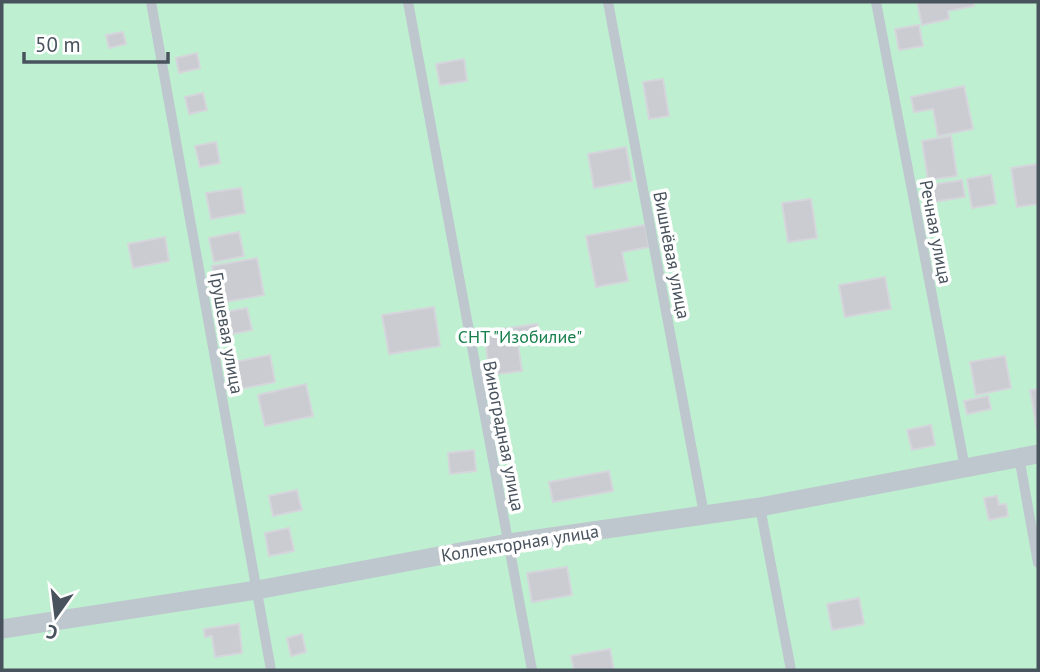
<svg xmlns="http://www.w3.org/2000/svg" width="1040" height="672" font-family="'PT Sans',sans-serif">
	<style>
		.garden { fill: #bfefd1 }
		.building { fill: #caccd2; stroke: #d4d6db; stroke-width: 2 }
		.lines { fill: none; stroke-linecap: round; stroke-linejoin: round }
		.lane { stroke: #bec7ce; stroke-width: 10 }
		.street { stroke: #bec7ce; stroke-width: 19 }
		.labels { text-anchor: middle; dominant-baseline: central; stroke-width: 7; stroke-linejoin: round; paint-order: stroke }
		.street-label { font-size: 18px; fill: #48535d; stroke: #fff }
		.park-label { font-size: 18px; fill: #177f4b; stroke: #fff }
	</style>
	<rect width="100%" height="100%" fill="#f2f0f0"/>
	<rect class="garden" x="2" y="2" width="1036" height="668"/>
	<g class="building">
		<path d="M917 2H973L974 6 948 11 949 19 922 25Z"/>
		<path d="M919 25 923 46 899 50 895 29Z"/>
		<path d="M123 32 126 44 109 48 106 35Z"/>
		<path d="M197 53 200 68 179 73 176 58Z"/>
		<path d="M464 59 467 81 440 85 436 64Z"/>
		<path d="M663 79 669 116 649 119 643 82Z"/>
		<path d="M964 86 973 129 938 136 933 109 914 112 911 97Z"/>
		<path d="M203 93 207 110 189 114 185 97Z"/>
		<path d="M951 136 957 176 928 180 922 141Z"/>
		<path d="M216 142 220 163 200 167 195 146Z"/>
		<path d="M626 147 632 181 594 188 588 154Z"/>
		<path d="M1038 164V204L1017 207 1011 168Z"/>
		<path d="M991 175 996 204 972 208 967 179Z"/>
		<path d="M962 180 965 197 933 202 930 185Z"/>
		<path d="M241 188 245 213 211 219 206 193Z"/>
		<path d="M811 199 817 238 788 242 782 203Z"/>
		<path d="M645 225 649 247 622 252 628 281 596 287 586 236Z"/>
		<path d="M239 232 244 256 214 262 209 238Z"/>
		<path d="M165 237 169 261 133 268 128 244Z"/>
		<path d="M257 258 264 295 219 303 212 266Z"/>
		<path d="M885 277 891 309 845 317 839 285Z"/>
		<path d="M434 307 440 346 389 354 382 315Z"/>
		<path d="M247 308 252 330 226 335 221 313Z"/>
		<path d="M537 324 540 342 518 345 522 371 490 375 484 332Z"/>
		<path d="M270 355 275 382 235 390 230 363Z"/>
		<path d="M1005 356 1011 388 976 395 970 362Z"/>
		<path d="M306 384 313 416 265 426 258 395Z"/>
		<path d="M1038 389V435L1030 390Z"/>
		<path d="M988 396 991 409 967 414 964 401Z"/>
		<path d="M931 425 935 445 912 450 907 430Z"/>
		<path d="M474 450 476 471 450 474 448 453Z"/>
		<path d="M609 471 613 491 553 502 549 482Z"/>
		<path d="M297 490 302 510 273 516 269 496Z"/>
		<path d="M997 496 999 505 1006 504 1008 516 989 520 984 498Z"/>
		<path d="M289 528 294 551 269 556 265 533Z"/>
		<path d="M567 567 572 595 532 602 527 573Z"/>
		<path d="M859 598 864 624 832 630 827 604Z"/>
		<path d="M239 624 242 653 215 657 212 636 205 637 204 629Z"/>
		<path d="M302 634 306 652 291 656 287 638Z"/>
		<path d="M610 649 614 670H574L571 656Z"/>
	</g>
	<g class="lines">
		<g class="lane">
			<path d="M151 2 271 670"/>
			<path d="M408 2 532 670"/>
			<path d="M608 2 704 514"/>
			<path d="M876 2 965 468"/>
			<path d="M1019 457 1038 563"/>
			<path d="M760 507 791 670"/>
		</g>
		<path class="street" d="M2 629 257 590 508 543 760 507 1038 454"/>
	</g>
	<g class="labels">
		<g class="street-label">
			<text transform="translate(936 232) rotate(79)">Речная улица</text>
			<text transform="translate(672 255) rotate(79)">Вишнёвая улица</text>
			<text transform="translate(227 333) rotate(80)">Грушевая улица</text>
			<text transform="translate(504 436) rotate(79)">Виноградная улица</text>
			<text transform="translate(520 543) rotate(-9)">Коллекторная улица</text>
		</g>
		<g class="park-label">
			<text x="520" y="336">СНТ "Изобилие"</text>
		</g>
	</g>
	<rect width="1040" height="672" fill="none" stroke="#48535d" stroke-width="7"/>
	<g transform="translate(56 616) rotate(194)" stroke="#ffffff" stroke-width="5" paint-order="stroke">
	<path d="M0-5L12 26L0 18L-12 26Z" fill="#48535d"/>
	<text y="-10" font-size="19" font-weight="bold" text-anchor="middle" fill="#48535d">С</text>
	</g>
	<path d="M24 52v10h144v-10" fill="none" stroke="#48535d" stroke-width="3.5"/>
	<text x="35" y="52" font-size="21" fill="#48535d" stroke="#ffffff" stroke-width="5" paint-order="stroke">50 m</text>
</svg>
